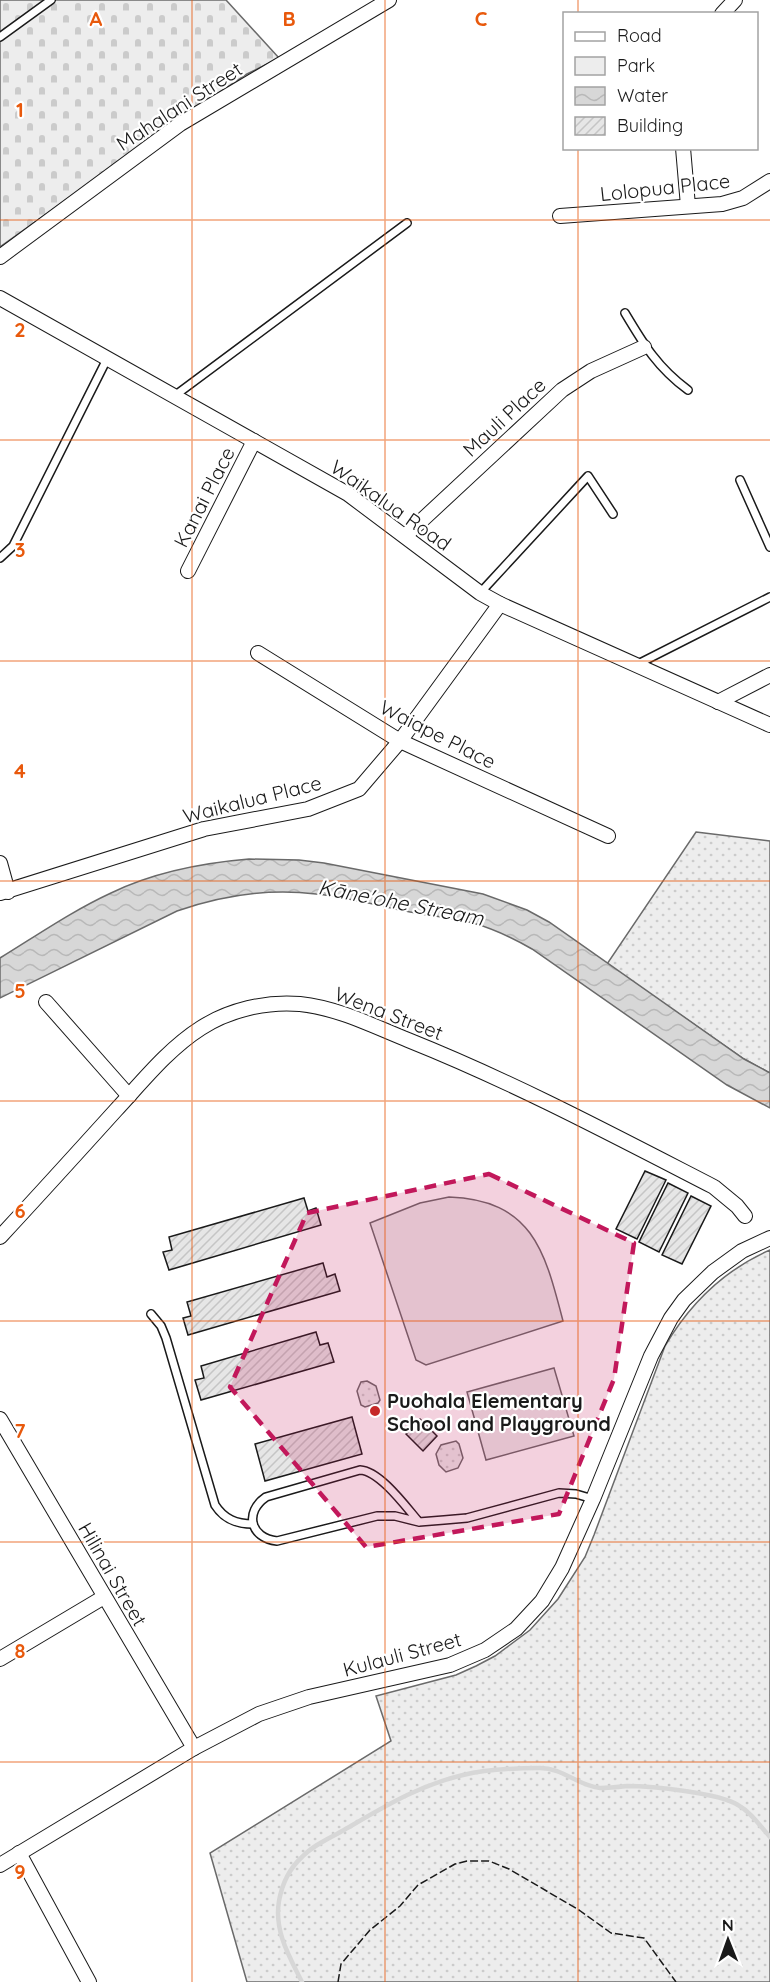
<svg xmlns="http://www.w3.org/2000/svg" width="770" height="1982" font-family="Quicksand,sans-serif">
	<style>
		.green { fill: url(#green-dots); stroke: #6a6a6a; stroke-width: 1.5 }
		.cemetery { fill: url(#cemetery-stones); stroke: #6a6a6a; stroke-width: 1.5 }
		.pitch { fill: #ededed; stroke: #6a6a6a; stroke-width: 1.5 }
		.water { fill: url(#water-waves); stroke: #6a6a6a; stroke-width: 1.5 }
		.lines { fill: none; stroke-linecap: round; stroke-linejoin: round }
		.stream { stroke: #d7d7d7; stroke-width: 4.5 }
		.building { fill: url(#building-hatch); stroke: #1a1a1a; stroke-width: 1.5 }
		.lane-casing { stroke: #1a1a1a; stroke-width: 10 }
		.street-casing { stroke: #1a1a1a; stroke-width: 16 }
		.lane { stroke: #fff; stroke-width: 7 }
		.street { stroke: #fff; stroke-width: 14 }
		.fence { stroke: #1a1a1a; stroke-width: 1.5; stroke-dasharray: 8 3; stroke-linecap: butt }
		.marked { fill: #c2185b; fill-opacity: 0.2; stroke: #c2185b; stroke-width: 4.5; stroke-dasharray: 12 8; stroke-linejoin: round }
		.grid { fill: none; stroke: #e8590c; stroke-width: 1.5; stroke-opacity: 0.55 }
		.poi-dot { fill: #c62828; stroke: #fff; stroke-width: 2 }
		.labels { text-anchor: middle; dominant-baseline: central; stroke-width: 4.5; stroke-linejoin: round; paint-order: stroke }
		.street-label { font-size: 20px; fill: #1a1a1a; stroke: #fff }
		.poi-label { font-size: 20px; font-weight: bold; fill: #1a1a1a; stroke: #fff; text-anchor: start }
		.water-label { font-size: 21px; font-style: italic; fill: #1a1a1a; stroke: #fff }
		.grid-label { font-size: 20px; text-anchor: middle; font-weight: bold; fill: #e8590c; stroke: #fff; stroke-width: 4.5; stroke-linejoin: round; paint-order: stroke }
	</style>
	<defs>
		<pattern id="green-dots" width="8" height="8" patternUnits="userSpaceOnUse" patternTransform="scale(1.5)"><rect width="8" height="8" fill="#ededed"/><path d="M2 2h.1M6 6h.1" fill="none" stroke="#cbcbcb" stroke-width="1.8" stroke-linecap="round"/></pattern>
		<pattern id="cemetery-stones" width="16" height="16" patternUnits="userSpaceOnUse" patternTransform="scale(1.5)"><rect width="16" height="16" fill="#ededed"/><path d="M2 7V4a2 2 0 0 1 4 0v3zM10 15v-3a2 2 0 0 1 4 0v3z" fill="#cbcbcb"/></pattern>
		<pattern id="water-waves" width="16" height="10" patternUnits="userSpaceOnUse" patternTransform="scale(1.5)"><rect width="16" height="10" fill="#d7d7d7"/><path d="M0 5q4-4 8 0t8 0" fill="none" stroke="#b8b8b8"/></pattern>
		<pattern id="building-hatch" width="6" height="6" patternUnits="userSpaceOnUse" patternTransform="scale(1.5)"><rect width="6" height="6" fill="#e6e6e6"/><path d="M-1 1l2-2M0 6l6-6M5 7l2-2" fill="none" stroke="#c5c5c5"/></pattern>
	</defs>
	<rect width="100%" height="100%" fill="#fff"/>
	<g class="green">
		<path d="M696 832 770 841V1073L744 1059 607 964Z"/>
		<path d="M770 1250V1982H247L210 1853 391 1741 376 1696 456 1675 476 1666 495 1656 530 1630 558 1599 585 1557 594 1535 665 1346C691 1302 724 1270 770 1250Z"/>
		<path d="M367 1381 376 1386 380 1400 378 1403 365 1407 361 1405 357 1391 361 1382Z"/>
		<path d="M456 1441 459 1444 463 1458 458 1468 446 1472 439 1465 436 1454 441 1445Z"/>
	</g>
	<path class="cemetery" d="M0 0H226L279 58 247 74 184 116 0 247Z"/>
	<g class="pitch">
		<path d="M449 1197C533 1200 545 1252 563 1321L426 1365 416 1360 370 1223 420 1203Z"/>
		<path d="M554 1368 574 1436 486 1460 467 1392Z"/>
	</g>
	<path class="water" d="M249 859 299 860 324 863 483 894 527 910 549 922 744 1059 770 1073V1108L727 1085 532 949C513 938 494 929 473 923 453 918 431 916 410 912 379 906 348 897 316 894 268 888 223 895 177 911L0 998V958C36 936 72 911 111 893 154 872 201 863 249 859Z"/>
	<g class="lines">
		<path class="stream" d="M302 1982C289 1956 274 1931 279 1901 282 1884 290 1868 302 1857 313 1845 330 1838 344 1830 384 1807 417 1786 463 1775 488 1769 515 1768 540 1768 563 1768 578 1786 600 1788 609 1788 618 1787 627 1786 652 1786 719 1793 738 1805 752 1813 760 1826 770 1837"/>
	</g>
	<g class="building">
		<path d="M645 1171 666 1180 637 1239 616 1229Z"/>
		<path d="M668 1183 688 1193 659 1252 639 1242Z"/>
		<path d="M691 1196 711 1206 682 1264 662 1255Z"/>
		<path d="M304 1198 308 1211 316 1208 321 1225 169 1270 163 1252 172 1250 169 1237Z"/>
		<path d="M323 1263 327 1277 335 1274 340 1291 188 1335 183 1318 191 1316 187 1302Z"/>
		<path d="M316 1332 320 1345 328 1343 334 1362 201 1400 195 1380 204 1378 201 1366Z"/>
		<path d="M352 1417 362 1454 265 1481 255 1444Z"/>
		<path d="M420 1419 437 1436 423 1451 406 1434Z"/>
	</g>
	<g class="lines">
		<g class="lane-casing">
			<g id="lane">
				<path d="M0 37 51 0"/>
				<path d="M625 313C644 345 658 368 688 390"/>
				<path d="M173 397 407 223"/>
				<path d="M740 480 770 547"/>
				<path d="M0 558 13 546 107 359"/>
				<path d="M480 593 588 476 613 514"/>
				<path d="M636 665 770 597"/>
				<path d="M151 1314 161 1326 166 1338 215 1505C224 1519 236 1524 253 1524"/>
				<path d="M419 1522C406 1507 380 1471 360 1470L266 1497C244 1512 250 1538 277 1541L377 1516H395L419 1522 444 1520 467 1518 559 1493 576 1494 593 1499"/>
			</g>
		</g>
		<g class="street-casing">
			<g id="street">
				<path d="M722 14 735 0"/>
				<path d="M683 148 688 206"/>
				<path d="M560 216 722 204 743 198 770 181"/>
				<path d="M0 257 180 124 389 0"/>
				<path d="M0 298 348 494 480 593 500 604 770 725"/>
				<path d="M405 536 562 390 591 371 644 347"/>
				<path d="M188 571 254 441"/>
				<path d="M258 653 400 741 608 836"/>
				<path d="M718 702 770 675"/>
				<path d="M0 863 8 892"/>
				<path d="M0 893 204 829 308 809 359 789 400 741 500 604"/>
				<path d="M46 1002 129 1096"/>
				<path d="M0 1237C39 1195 78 1152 116 1110 142 1082 168 1049 201 1028 229 1010 266 1001 300 1004 338 1008 373 1026 408 1040 513 1082 613 1135 714 1187L737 1206 745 1216"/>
				<path d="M0 1419 194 1748"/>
				<path d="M0 1659 104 1597"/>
				<path d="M19 1853 89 1982"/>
				<path d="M0 1865 194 1748 259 1714 309 1697 450 1665 485 1650 516 1629 542 1601 562 1568 593 1499 651 1356 671 1318 684 1300 713 1272 742 1251 770 1238"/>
			</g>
		</g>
		<use href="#lane" class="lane"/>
		<use href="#street" class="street"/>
		<path class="fence" d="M338 1982 341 1964 370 1930 400 1906 418 1885 455 1864 467 1861H489L509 1869 579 1910 611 1933 644 1938 676 1982"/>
	</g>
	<path class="marked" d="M489 1174 634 1243 614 1379 559 1514 366 1547 230 1387 307 1213Z"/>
	<path class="grid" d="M192 0V1982M385 0V1982M578 0V14M578 148V1982M0 220H770M0 440H770M0 661H770M0 881H770M0 1101H770M0 1321H770M0 1542H770M0 1762H770"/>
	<circle class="poi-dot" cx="375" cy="1411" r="6"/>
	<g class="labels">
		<g class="street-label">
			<text transform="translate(179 106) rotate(-33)">Mahalani Street</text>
			<text transform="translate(665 187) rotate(-6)">Lolopua Place</text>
			<text transform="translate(504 417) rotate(-43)">Mauli Place</text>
			<text transform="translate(204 497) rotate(-63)">Kanai Place</text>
			<text transform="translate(391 505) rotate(35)">Waikalua Road</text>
			<text transform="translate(438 734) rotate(27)">Waiape Place</text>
			<text transform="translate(252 799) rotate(-14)">Waikalua Place</text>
			<text transform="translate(389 1013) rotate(21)">Wena Street</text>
			<text transform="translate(113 1574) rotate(60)">Hilinai Street</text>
			<text transform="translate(402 1654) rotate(-15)">Kulauli Street</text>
		</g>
		<g class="poi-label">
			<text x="387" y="1400">Puohala Elementary<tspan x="387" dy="23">School and Playground</tspan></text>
		</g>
		<g class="water-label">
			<text transform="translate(401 902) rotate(11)">Kāne'ohe Stream</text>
		</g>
	</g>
	<g class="grid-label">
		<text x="96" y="26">A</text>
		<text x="289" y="26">B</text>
		<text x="481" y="26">C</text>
		<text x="20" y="117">1</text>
		<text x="20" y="337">2</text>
		<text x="20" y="557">3</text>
		<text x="20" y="778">4</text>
		<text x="20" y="998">5</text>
		<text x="20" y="1218">6</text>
		<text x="20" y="1438">7</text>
		<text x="20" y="1658">8</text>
		<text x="20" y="1879">9</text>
	</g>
	<rect x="563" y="12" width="195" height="138" fill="#ffffff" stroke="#a3a3a3" stroke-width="1.5"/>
	<rect x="575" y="32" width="30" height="9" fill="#ffffff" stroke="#a3a3a3" stroke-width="1.5"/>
	<text x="617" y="42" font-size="18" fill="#1a1a1a">Road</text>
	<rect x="575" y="57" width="30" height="18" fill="#ededed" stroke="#a3a3a3" stroke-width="1.5"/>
	<text x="617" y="72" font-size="18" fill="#1a1a1a">Park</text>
	<rect x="575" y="87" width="30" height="18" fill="url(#water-waves)" stroke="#a3a3a3" stroke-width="1.5"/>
	<text x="617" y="102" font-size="18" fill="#1a1a1a">Water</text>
	<rect x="575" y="117" width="30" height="18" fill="url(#building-hatch)" stroke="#a3a3a3" stroke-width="1.5"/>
	<text x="617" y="132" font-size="18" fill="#1a1a1a">Building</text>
	<g transform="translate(728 1940) rotate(359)" stroke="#ffffff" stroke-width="4.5" paint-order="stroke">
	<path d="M0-4.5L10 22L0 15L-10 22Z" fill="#1a1a1a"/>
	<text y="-9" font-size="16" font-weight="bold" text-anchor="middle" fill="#1a1a1a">N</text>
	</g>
</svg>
